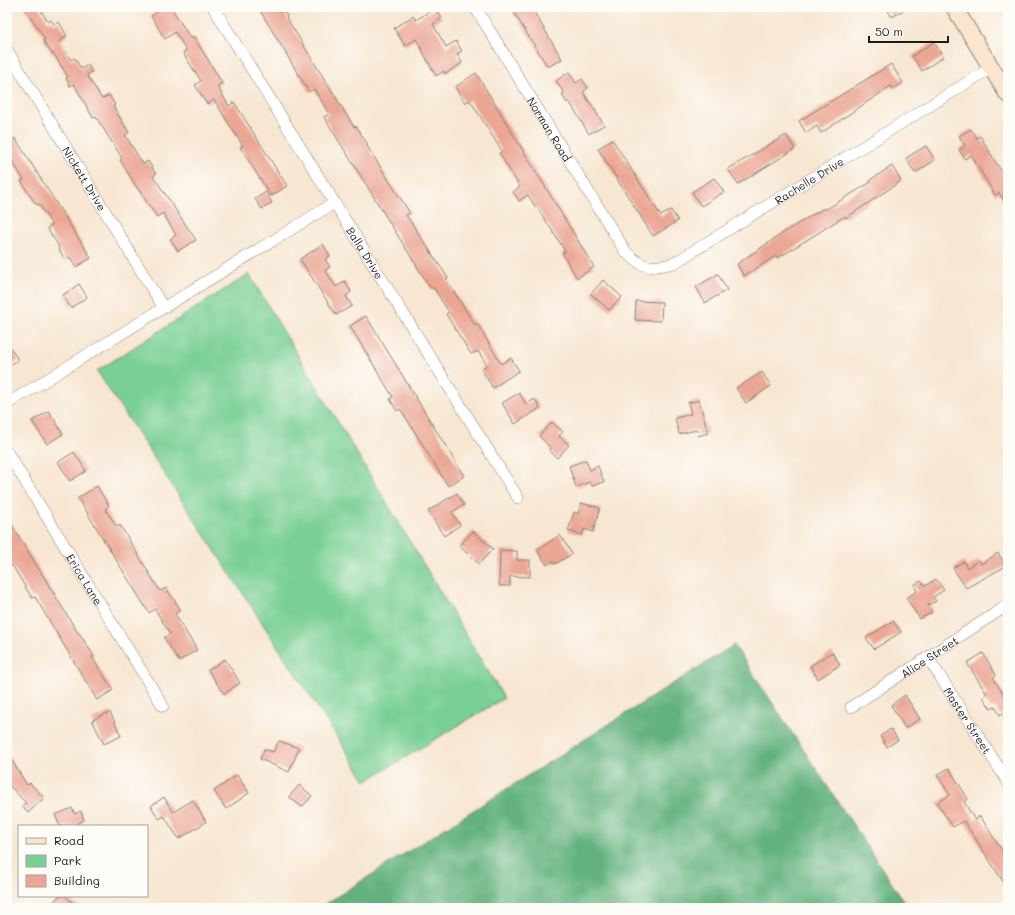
<svg xmlns="http://www.w3.org/2000/svg" width="1015" height="915" font-family="Mali,sans-serif">
	<style>
		.green { fill: #7ad094; stroke: #4b7658 }
		.forest { fill: #63b27e; stroke: #40674d }
		.building { fill: #eba694 }
		.lines { fill: none; stroke-linecap: round; stroke-linejoin: round }
		.minor-casing { stroke: #8a8176; stroke-width: 12 }
		.secondary-casing { stroke: #8a8176; stroke-width: 18 }
		.minor { stroke: #fff; stroke-width: 11 }
		.secondary { stroke: #fbe5cf; stroke-width: 16 }
		.labels { text-anchor: middle; dominant-baseline: central; stroke-width: 4; stroke-linejoin: round; paint-order: stroke }
		.street-label { font-size: 11px; fill: #1c1c1c; stroke: #fdfcf7 }
	</style>
	<rect width="100%" height="100%" fill="#fdfcf7"/>
	<filter id="ink" filterUnits="userSpaceOnUse"><feTurbulence type="fractalNoise" baseFrequency=".025" numOctaves="2"/><feDisplacementMap in="SourceGraphic" scale="8" xChannelSelector="R" yChannelSelector="G"/><feConvolveMatrix kernelMatrix="1 2 1 2 8 2 1 2 1" color-interpolation-filters="sRGB"/></filter>
	<filter id="wash" filterUnits="userSpaceOnUse"><feTurbulence type="fractalNoise" baseFrequency=".012" numOctaves="4" result="noise"/><feDisplacementMap in="SourceGraphic" scale="16" xChannelSelector="R" yChannelSelector="G"/><feGaussianBlur stdDeviation="0.9" result="paint"/><feColorMatrix in="noise" values="0 0 0 0 0 0 0 0 0 0 0 0 0 0 0 0 0 1.4 0 .05"/><feComposite in="paint" operator="in"/></filter>
	<g filter="url(#wash)">
		<rect width="100%" height="100%" fill="#f7e6d1"/>
		<path class="green" d="M249 274 504 698 366 781 97 371Z"/>
		<path class="forest" d="M734 645 908 908H319Z"/>
		<g id="blocks">
			<g class="building">
				<path d="M24 7H39L48 22 51 20 54 24 59 22 67 36 59 41 71 60 75 58 81 69 88 65 92 72 87 75 102 99 109 95 115 105 113 106 129 133 125 135 143 164 148 161 156 174 153 176 196 240 178 251 170 239 176 235 163 213 157 217 136 186 120 160 122 158 96 117 93 118 74 84 70 86 66 78 68 77 53 53 52 54 43 40 45 39Z"/>
				<path d="M155 7H171L191 39 194 37 222 83 217 86 229 106 234 102 287 186 271 196 240 147 243 146 214 100 207 104 195 85 201 81 183 53 186 50 175 32 165 39 151 16 157 12Z"/>
				<path d="M258 7H282L287 16 286 17 354 127 356 126 368 145 367 146 410 213 406 215 448 278 446 279 475 325 477 323 501 364 511 358 519 371 493 388 481 369 487 365 478 351 471 354 452 324 446 314 449 312 433 287 431 289 324 117 329 114 314 89 309 92Z"/>
				<path d="M523 7H531L562 59 548 67 514 13Z"/>
				<path d="M886 7H909L892 17Z"/>
				<path d="M435 8 442 18 433 24 446 47 456 41 462 51 457 54 462 63 445 74 444 71 436 76 416 39 405 46 394 28 413 16 416 20Z"/>
				<path d="M934 42 943 57 922 71 912 56Z"/>
				<path d="M891 64 903 83 893 89 891 86 821 133 817 126 806 133 799 121Z"/>
				<path d="M569 72 576 83 582 79 588 88 583 92 604 125 589 134 569 101 567 103 562 95 564 93 556 81Z"/>
				<path d="M476 73 594 267 577 278 562 253 565 251 537 207 536 208 528 195 519 201 513 192 520 187 499 153 502 151 473 105 469 100 465 103 455 87Z"/>
				<path d="M971 129 977 138 980 136 1008 182V207L999 193 995 195 971 155 965 159 959 150 965 146 959 136Z"/>
				<path d="M7 131 12 140 15 138 91 258 76 267 70 257 65 260 58 248 59 247 47 228 52 225 39 204 37 205 33 200 21 181 24 180 7 153Z"/>
				<path d="M786 135 795 149 738 184 728 169Z"/>
				<path d="M612 139 661 216 671 210 678 221 653 236 598 149Z"/>
				<path d="M926 146 935 160 915 173 906 158Z"/>
				<path d="M892 166 901 181 846 218 845 216 778 258 776 256 744 276 737 264 789 229 824 208 825 210 871 182 870 180Z"/>
				<path d="M714 178 724 192 701 206 692 192Z"/>
				<path d="M266 192 272 203 262 209 255 199Z"/>
				<path d="M323 244 330 256 325 259 330 267 325 270 336 287 345 281 351 292 346 296 352 306 336 315 300 259Z"/>
				<path d="M718 274 727 290 705 303 696 287Z"/>
				<path d="M603 280 622 297 609 310 591 294Z"/>
				<path d="M79 284 87 297 71 308 63 295Z"/>
				<path d="M636 301 662 302 661 321 635 320Z"/>
				<path d="M366 316 464 476 448 486 408 421 400 409 397 411 390 399 393 397 350 326Z"/>
				<path d="M7 342 18 360 7 367Z"/>
				<path d="M762 372 771 386 746 403 736 388Z"/>
				<path d="M519 393 526 404 535 399 540 408 515 424 502 403Z"/>
				<path d="M699 400 708 433 698 436 697 430 679 434 675 418 691 414 688 403Z"/>
				<path d="M49 411 63 434 47 444 32 421Z"/>
				<path d="M552 422 563 432 559 436 569 445 557 458 549 450 551 448 539 436Z"/>
				<path d="M74 452 86 471 70 481 58 462Z"/>
				<path d="M586 460 590 470 598 466 604 482 592 486 590 482 576 487 569 466Z"/>
				<path d="M97 486 109 506 105 509 117 527 120 525 160 591 166 588 181 610 175 614 197 650 179 661 164 638 170 634 155 609 149 613 78 498Z"/>
				<path d="M457 493 464 505 452 512 460 525 444 536 428 511Z"/>
				<path d="M581 503 600 508 593 532 584 529 582 535 568 531 574 512 578 514Z"/>
				<path d="M7 517 78 633H79L94 656 92 657 113 690 97 700 35 597 32 598 12 565 10 566 7 561Z"/>
				<path d="M473 531 493 549 479 564 459 546Z"/>
				<path d="M560 535 572 554 555 564 553 561 547 565 537 550Z"/>
				<path d="M500 550 517 551V560H530V577L510 576V586H499Z"/>
				<path d="M998 553 1006 566 966 588 953 568 964 561 967 568 979 560 981 564Z"/>
				<path d="M936 579 944 590 933 597 936 601 928 605 932 612 920 619 906 598 917 591 914 585 921 581 925 586Z"/>
				<path d="M893 621 901 632 874 649 866 638Z"/>
				<path d="M832 652 840 665 818 679 810 666Z"/>
				<path d="M983 653 996 675 993 677 1008 702V710L1000 715 995 707 991 709 983 697 987 694 967 663Z"/>
				<path d="M225 659 240 683 224 694 208 670Z"/>
				<path d="M905 695 920 719 905 728 891 705Z"/>
				<path d="M110 712 121 736 104 744 92 720Z"/>
				<path d="M891 729 898 740 887 747 880 736Z"/>
				<path d="M279 741 299 748 289 772 260 759 264 749 273 752Z"/>
				<path d="M7 753 27 785 30 783 44 798 28 813 22 806 26 803 7 783Z"/>
				<path d="M949 768 968 799 964 802 975 820 980 816 1008 860V889L964 821 953 827 937 803 950 795 937 775Z"/>
				<path d="M237 775 249 793 226 809 214 791Z"/>
				<path d="M299 785 312 796 302 807 289 797Z"/>
				<path d="M164 797 173 812 193 800 206 822 179 839 164 816 159 819 151 806Z"/>
				<path d="M72 808 75 814 81 811 84 820 78 823 80 826H60L55 815Z"/>
				<path d="M59 896H65L79 908H49Z"/>
			</g>
		</g>
	</g>
	<g filter="url(#ink)">
		<use href="#blocks" fill-opacity="0" stroke="#8a8176" stroke-width="1"/>
		<g class="lines">
			<g class="minor-casing">
				<g id="minor">
					<path id="s1" d="M213 7 518 498"/>
					<path id="s2" d="M475 7 625 251C643 269 650 269 674 263L991 68"/>
					<path id="s3" d="M7 50 163 307"/>
					<path d="M7 404 334 203"/>
					<path id="s4" d="M7 452 163 706"/>
					<path id="s5" d="M928 658 1008 782"/>
					<path id="s6" d="M851 707 1008 605"/>
				</g>
			</g>
			<g class="secondary-casing">
				<path id="secondary" d="M954 7 1008 95"/>
			</g>
			<use href="#minor" class="minor"/>
			<use href="#secondary" class="secondary"/>
		</g>
	</g>
	<g class="labels">
		<g class="street-label">
			<text stroke="none"><textPath href="#s2" startOffset="143">Norman Road</textPath></text>
			<text stroke="none"><textPath href="#s3" startOffset="150">Nickett Drive</textPath></text>
			<text stroke="none"><textPath href="#s2" startOffset="499">Rachelle Drive</textPath></text>
			<text stroke="none"><textPath href="#s1" startOffset="289">Balla Drive</textPath></text>
			<text stroke="none"><textPath href="#s4" startOffset="149">Erica Lane</textPath></text>
			<text stroke="none"><textPath href="#s6" startOffset="93">Alice Street</textPath></text>
			<text stroke="none"><textPath href="#s5" startOffset="74">Master Street</textPath></text>
		</g>
	</g>
	<rect width="1015" height="915" fill="none" stroke="#fdfcf7" stroke-width="24"/>
	<rect x="18" y="825" width="130" height="72" fill="#fdfcf7" stroke="#a3a29f"/>
	<rect x="26" y="838" width="20" height="6" fill="#fbe5cf" stroke="#a3a29f"/>
	<text x="54" y="845" font-size="12" fill="#1c1c1c">Road</text>
	<rect x="26" y="855" width="20" height="12" fill="#7ad094" stroke="#a3a29f"/>
	<text x="54" y="865" font-size="12" fill="#1c1c1c">Park</text>
	<rect x="26" y="875" width="20" height="12" fill="#eba694" stroke="#a3a29f"/>
	<text x="54" y="885" font-size="12" fill="#1c1c1c">Building</text>
	<path d="M869 36v6h79v-6" fill="none" stroke="#1c1c1c" stroke-width="2"/>
	<text x="875" y="36" font-size="12" fill="#1c1c1c" stroke="#fdfcf7" stroke-width="3" paint-order="stroke">50 m</text>
</svg>
